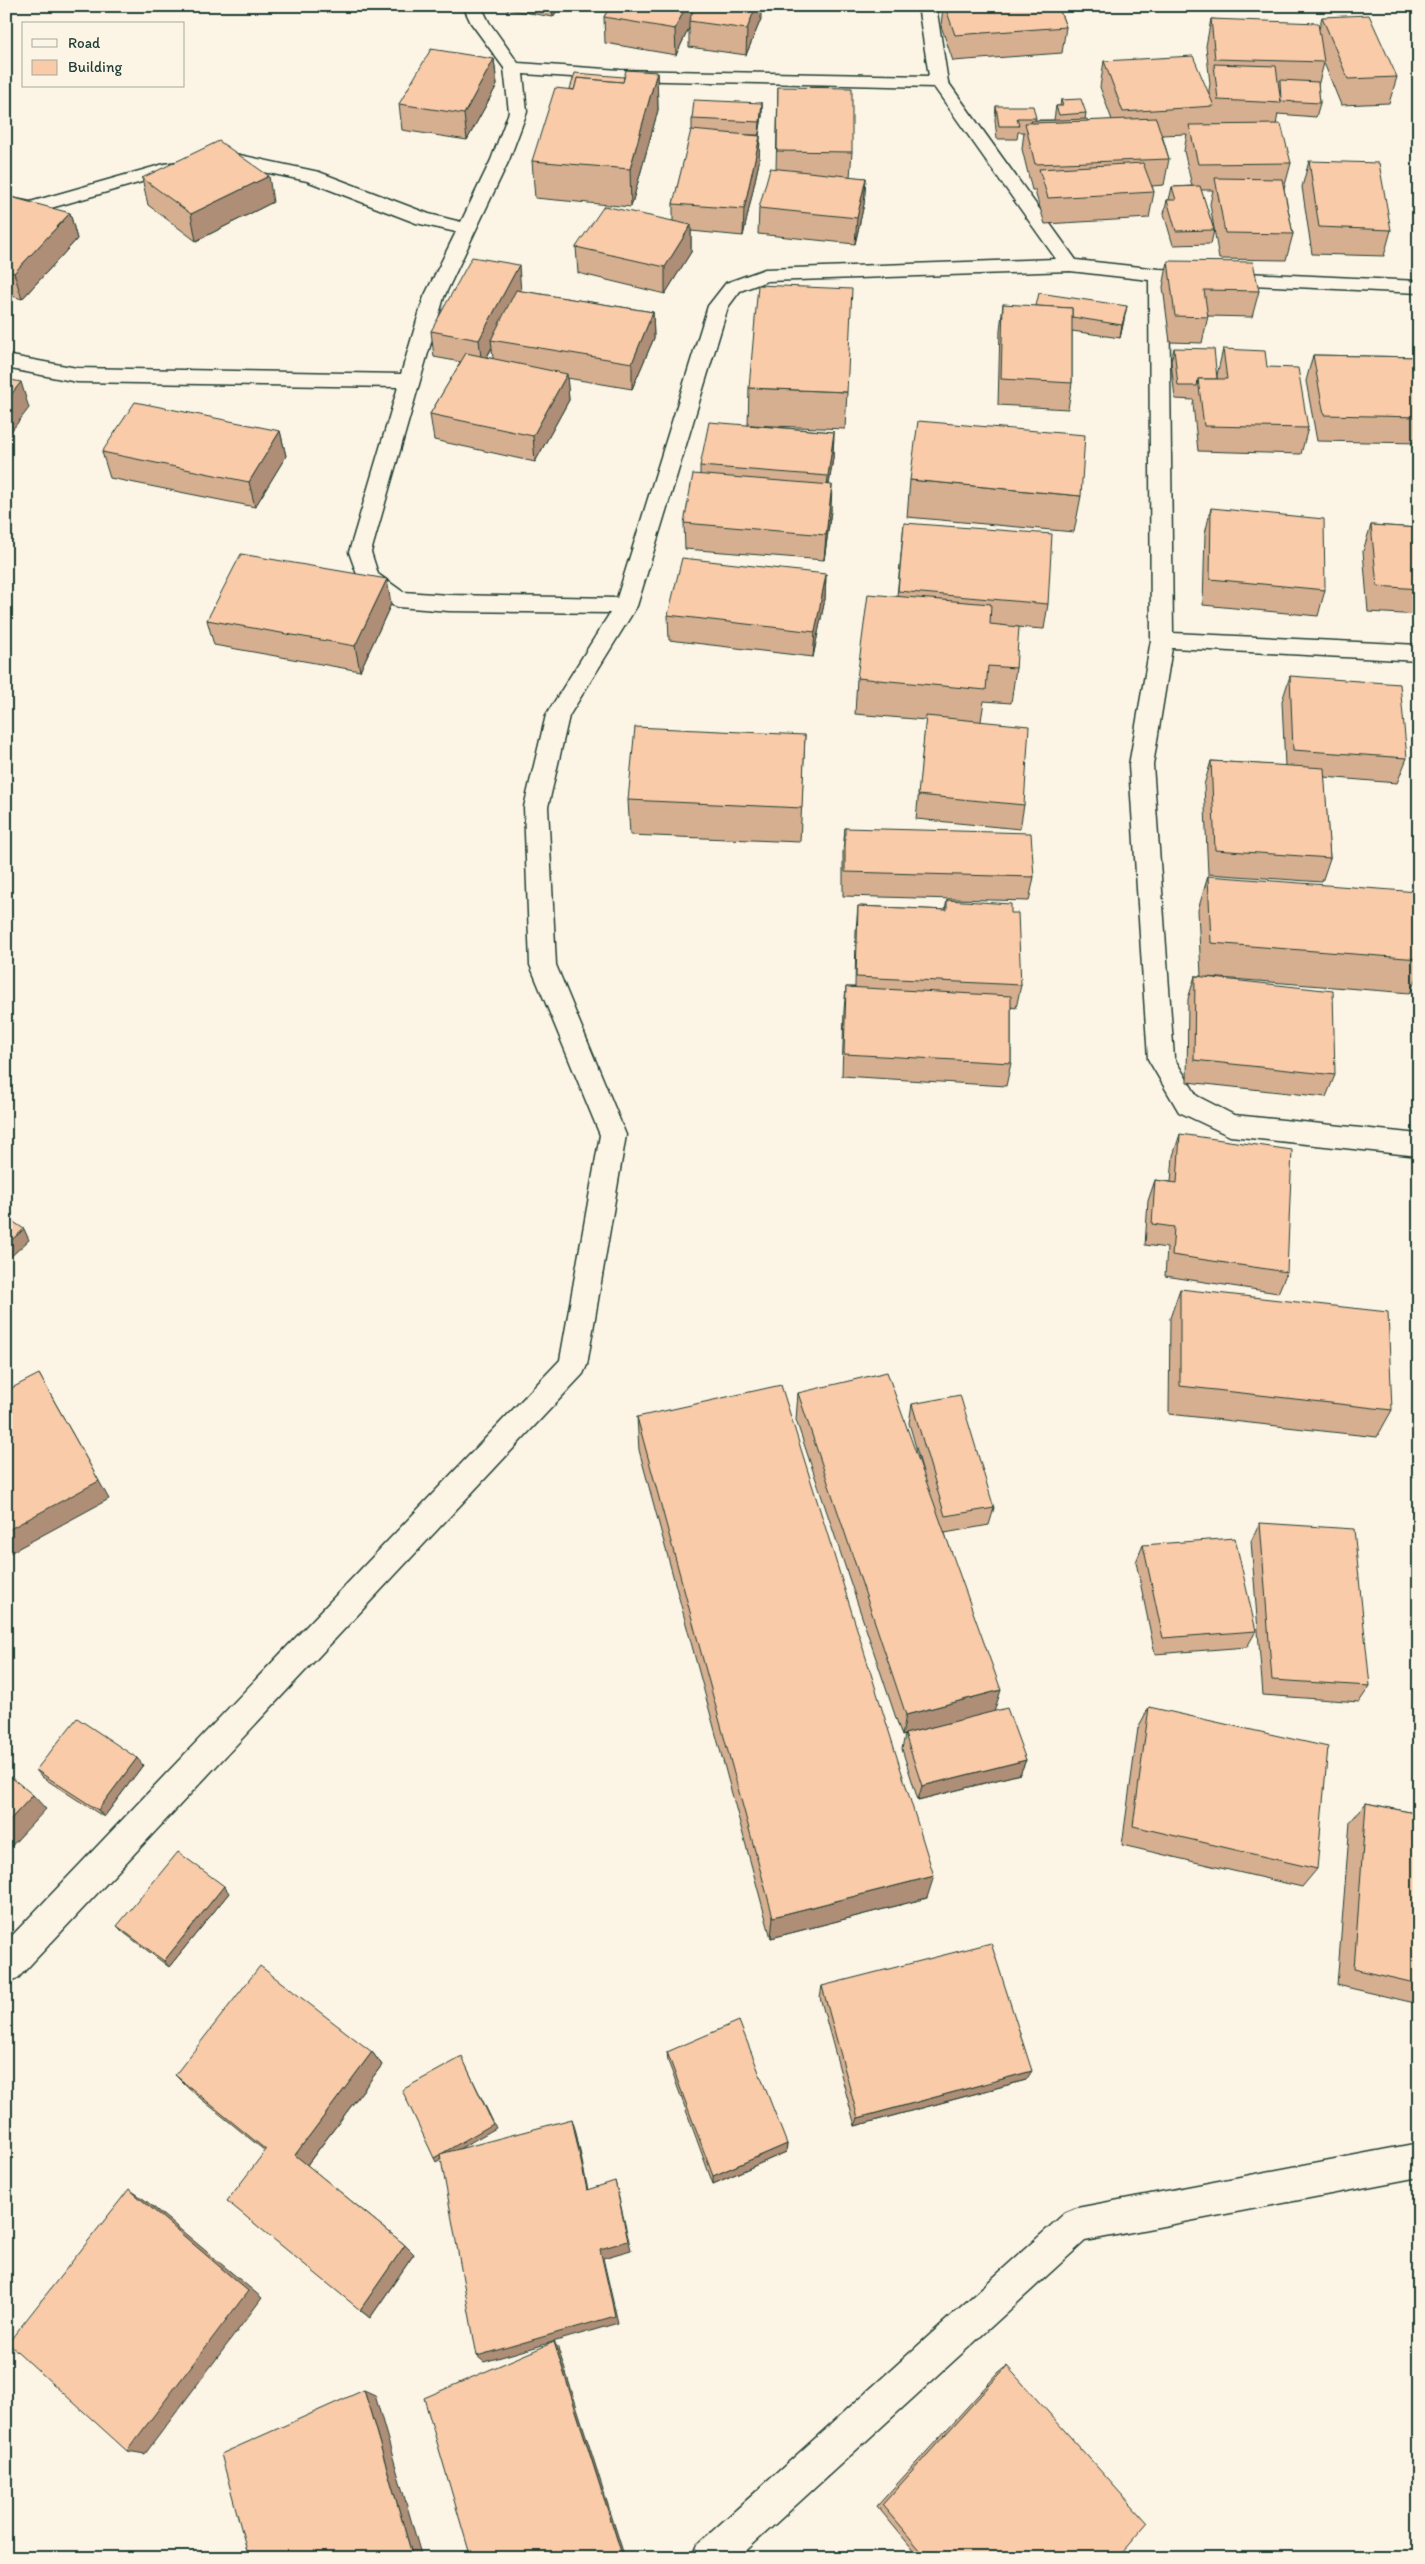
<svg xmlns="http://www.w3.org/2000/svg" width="1425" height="2564" font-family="Itim,sans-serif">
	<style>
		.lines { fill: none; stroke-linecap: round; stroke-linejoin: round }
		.street-casing { stroke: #1f3d34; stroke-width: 3 }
		.street { fill: #fcf5e5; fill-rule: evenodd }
		.wall { fill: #d6af90; stroke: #1f3d34; fill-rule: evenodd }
		.shaded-wall { fill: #ae8e76; stroke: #1f3d34 }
		.building { fill: #f9cba8; stroke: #1f3d34 }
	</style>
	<rect width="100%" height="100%" fill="#fcf5e5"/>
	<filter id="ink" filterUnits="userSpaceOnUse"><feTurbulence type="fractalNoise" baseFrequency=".02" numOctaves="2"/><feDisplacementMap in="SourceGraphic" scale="10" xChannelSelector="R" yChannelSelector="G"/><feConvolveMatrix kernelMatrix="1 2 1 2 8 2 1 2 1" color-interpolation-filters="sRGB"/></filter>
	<g filter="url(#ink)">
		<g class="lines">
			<g class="street-casing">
				<g id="street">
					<path d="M463 6H481L489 22 518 63 620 70 929 76 918 6H936L948 82 1076 260 1159 269 1419 281V293L1169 281 1173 633 1419 645V661L1172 648 1153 765 1174 1058 1197 1096 1234 1115 1419 1134V1156L1230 1136 1179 1112 1148 1059 1129 765 1151 640 1149 280 1070 271 767 281 740 291 728 307 637 606 569 716 548 807 556 965 626 1135 587 1365 583 1374 18 1978 6 1982V1942L560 1360 600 1135 530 965 524 807 546 715 610 613 449 611 398 607 390 604 360 583 349 552 398 387 77 382 6 368V355L77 368 401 374 424 297 456 232 416 223 307 181 235 166 166 175 30 214 6 209V197L30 202 164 164 235 154 319 172 429 214 461 222 491 160 509 112 504 68 471 23ZM523 74 620 80 934 87 1056 259 765 269 726 283 708 306 617 598 449 595 403 592 378 574 371 552 444 297 509 160 527 112Z"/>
					<path d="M1419 2143V2177L1085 2241 738 2558H691L697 2545 1065 2213 1077 2208Z"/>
				</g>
			</g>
			<use href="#street" class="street"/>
		</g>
		<g class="wall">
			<path d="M505 6H560L553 17 506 9Z"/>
			<path d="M610 6H694V8L761 19 746 55 689 47V28L676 55 605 43 604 17Z"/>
			<path d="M943 6H1058L1066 27 1062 53 953 61 941 26Z"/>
			<path d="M1322 17 1397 77 1389 103 1341 105 1324 63 1318 86 1320 103 1316 117 1278 114 1276 125 1291 163 1284 189 1293 234 1286 260 1219 259 1210 204 1213 190H1201L1214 230 1211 244 1173 245 1164 214 1167 200H1169L1172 187 1192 186 1184 151 1187 134 1162 135 1169 159 1164 185 1152 186 1154 192 1149 218 1045 224 1036 195V190H1032L1022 149 1024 132H1018L1017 139H997L995 120 996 106 1036 118 1035 120H1054L1056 106H1060L1061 100 1086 113 1085 119 1088 121 1112 120 1100 87 1104 61 1209 94V90L1210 84 1206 46 1211 19 1319 29Z"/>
			<path d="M494 59 497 85 467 140 402 130 399 104Z"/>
			<path d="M657 72 658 110 631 207 535 198 532 161 570 89 624 77Z"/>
			<path d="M778 87 852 152 850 177 866 178 864 204 855 244 758 234 759 208 776 169Z"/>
			<path d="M762 103V116L759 135H745L760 136 759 162 743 236 691 231V252L665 294 578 273 576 247 673 221V204L692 130V119Z"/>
			<path d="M1309 161 1391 230 1384 256 1312 254 1302 187Z"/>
			<path d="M142 178 273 202 196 241 148 205Z"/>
			<path d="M6 202 70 213 77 239 22 299 6 294Z"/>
			<path d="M1168 261 1259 291 1252 317 1208 316 1202 343 1170 342 1163 287Z"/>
			<path d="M521 291 653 312 654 338 632 389 567 378 569 400 535 462 434 440 430 414 461 362 434 357 431 331ZM492 348 493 359 487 357Z"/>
			<path d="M1003 304 1124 320 1120 338 1072 331V383L1068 409 998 405 1000 330Z"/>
			<path d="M1174 348 1217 379V375L1223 349 1267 367 1308 428 1301 454 1198 451 1193 404 1194 400 1175 399 1171 361Z"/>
			<path d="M1313 355 1419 357V443L1317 441 1306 381Z"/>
			<path d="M749 388 847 392 845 429 750 425 834 432 833 458 829 485 831 511 824 560 685 549 684 523 700 474V466L748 425Z"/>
			<path d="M280 431 286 456 255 507 110 478 102 452Z"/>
			<path d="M910 480 1081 496 1074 532 907 517Z"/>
			<path d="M1211 508 1325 590 1318 616 1203 605 1205 534Z"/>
			<path d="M904 523 1048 604 1044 629 1016 627V668L1011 703 984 701 981 721 1024 805 1020 829 916 819 926 720 855 714 857 678 897 596Z"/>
			<path d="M1371 525 1419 528V615L1368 612 1363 551Z"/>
			<path d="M826 574 825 599 813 657 669 640 668 615Z"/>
			<path d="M391 604 360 671 214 645 207 620Z"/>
			<path d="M1290 676 1407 758 1397 783 1324 777 1330 858 1322 882 1208 874 1204 785 1211 761 1285 766 1282 701Z"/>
			<path d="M805 735 800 842 630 835 628 800Z"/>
			<path d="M845 828 1034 877 1029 901 843 896V852Z"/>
			<path d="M1208 876 1419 959V973L1410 993 1207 977 1335 1075 1326 1097 1187 1082 1188 999 1195 976H1201L1198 910Z"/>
			<path d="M947 900 1011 913 1021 985 1016 1008 1011 1007V1063L1006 1086 842 1076 844 1010 846 987H855L856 930 858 906 945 910Z"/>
			<path d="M1180 1134 1287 1272 1278 1293 1165 1276 1167 1248 1145 1245 1148 1201 1155 1180 1171 1182 1173 1156Z"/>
			<path d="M1180 1289 1392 1410 1377 1437 1169 1414 1170 1318Z"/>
			<path d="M798 1393 923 1472 909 1423 912 1404 994 1508 989 1525 945 1533 994 1711 1026 1760 1020 1774 918 1800 902 1749 905 1735 902 1736 796 1420Z"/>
			<path d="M637 1417 927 1898 771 1938 639 1450Z"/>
			<path d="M1260 1523 1370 1686 1359 1702 1263 1695 1251 1541Z"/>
			<path d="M1143 1545 1256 1631 1247 1647 1155 1654 1136 1562Z"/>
			<path d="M1149 1707 1317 1869 1302 1887 1122 1845 1138 1728Z"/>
			<path d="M143 1765 104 1817 42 1777 36 1770Z"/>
			<path d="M1366 1803 1419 1814V2004L1337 1985 1350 1822Z"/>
			<path d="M229 1893 169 1967 123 1932 117 1926Z"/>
			<path d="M822 1986 1026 2080 855 2126 820 1997Z"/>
			<path d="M372 2052 382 2065 307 2165 405 2245 414 2254 370 2318 360 2310 265 2151 189 2089 175 2075Z"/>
			<path d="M667 2052 787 2144 786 2152 713 2184 668 2061Z"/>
			<path d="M1007 2366 1117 2558H920L877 2506 999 2372Z"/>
		</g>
		<g class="shaded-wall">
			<path d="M552 6H560L553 17Z"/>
			<path d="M686 6H694V17L689 21V28L676 55 675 29Z"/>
			<path d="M756 6H761V19L746 55 747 29Z"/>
			<path d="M494 59 497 85 467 140 464 114Z"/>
			<path d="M657 72 658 110 631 207 630 169Z"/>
			<path d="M762 103V116L759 135 760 122Z"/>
			<path d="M760 136 759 162 743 236 744 209Z"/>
			<path d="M269 176 273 202 196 241 191 214Z"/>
			<path d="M866 178 864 204 855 244 857 218Z"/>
			<path d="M70 213 77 239 22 299 14 273Z"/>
			<path d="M691 225V252L665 294V267Z"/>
			<path d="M519 265 521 292 491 340 492 347 482 366 479 340Z"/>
			<path d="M1127 306 1124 320 1120 338 1122 325Z"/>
			<path d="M653 312 654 338 632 389V363Z"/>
			<path d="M567 374 569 400 535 462 533 436Z"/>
			<path d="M21 382 29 408 6 438V401Z"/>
			<path d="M280 431 286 456 255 507 249 482Z"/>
			<path d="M834 432 833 458 826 502 828 476Z"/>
			<path d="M832 485 831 511 824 560 826 535Z"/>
			<path d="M826 574 825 599 813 657 815 632Z"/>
			<path d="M387 579 391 604 360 671 355 646Z"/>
			<path d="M24 1229 29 1240 6 1261V1245Z"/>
			<path d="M39 1374 109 1499 6 1555V1531Z"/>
			<path d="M1001 1690 994 1712 905 1734V1735L902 1736 906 1715Z"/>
			<path d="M137 1758 143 1765 104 1817 98 1810Z"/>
			<path d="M1026 1760 1020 1774 918 1800 922 1786Z"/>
			<path d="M33 1795 46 1809 6 1852V1824Z"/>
			<path d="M934 1876 927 1898 771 1938 773 1917Z"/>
			<path d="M224 1886 229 1893 169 1967 164 1961Z"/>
			<path d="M372 2052 382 2065 306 2166 295 2155Z"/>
			<path d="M464 2062 496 2128 436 2162 434 2158Z"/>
			<path d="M1032 2071 1026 2080 855 2126 858 2118Z"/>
			<path d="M572 2119 576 2132 590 2200 587 2190Z"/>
			<path d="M787 2144 786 2152 713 2184V2176Z"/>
			<path d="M615 2181 631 2250 603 2258 618 2323 484 2362 477 2356 600 2249Z"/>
			<path d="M129 2189 145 2200 262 2298 145 2454 127 2451Z"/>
			<path d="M405 2245 414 2254 370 2318 360 2310Z"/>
			<path d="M554 2342 558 2348 625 2558H623Z"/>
			<path d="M364 2390 375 2395 422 2558H413Z"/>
		</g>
		<g class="building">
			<path d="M610 6H686L675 29 604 17Z"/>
			<path d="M695 6H756L747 29 689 21Z"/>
			<path d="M945 6H1058L1066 27 955 35Z"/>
			<path d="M1369 15 1397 77 1348 79 1322 17Z"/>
			<path d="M1211 19 1318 23 1324 62 1215 59Z"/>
			<path d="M431 49 494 59 464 114 399 104Z"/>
			<path d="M1193 56 1214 106 1123 112 1104 61Z"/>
			<path d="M1214 64 1276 66 1281 103 1218 100Z"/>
			<path d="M626 70 657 72 630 169 532 161 555 88 574 90 577 78 623 82Z"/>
			<path d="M575 73 624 77 623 82 577 78 574 90 570 89Z"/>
			<path d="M1280 80 1318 82 1320 103 1281 101Z"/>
			<path d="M778 87 852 88V152L777 151Z"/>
			<path d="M1081 99 1086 113 1059 115 1056 106H1063L1061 100Z"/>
			<path d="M694 100 762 103 760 122 692 119Z"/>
			<path d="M996 106H1033L1036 118H1017L1019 126H999Z"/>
			<path d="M1156 118 1169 159 1035 164 1025 123Z"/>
			<path d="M1087 119 1088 121 1032 123 1031 121Z"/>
			<path d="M1281 124 1291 163 1198 164 1189 125Z"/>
			<path d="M691 130 760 136 744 209 673 204Z"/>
			<path d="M219 141 269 176 191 214 142 178Z"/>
			<path d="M1309 161 1379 163 1391 230 1319 227Z"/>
			<path d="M1143 163 1154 192 1048 198 1039 169Z"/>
			<path d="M770 168 866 178 857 218 759 208Z"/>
			<path d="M1215 178 1282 179 1293 234 1225 233Z"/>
			<path d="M1200 186 1214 230 1176 231 1167 200H1176L1172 187Z"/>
			<path d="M11 197 70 213 14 273 6 270V202Z"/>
			<path d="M604 206 691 225 665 267 576 247Z"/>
			<path d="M472 257 519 265 479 340 431 331Z"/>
			<path d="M1168 261 1253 262 1259 291 1204 290 1208 317 1175 316Z"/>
			<path d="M758 285 852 289 847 392 749 388Z"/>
			<path d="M516 290 653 312 632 363 491 340Z"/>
			<path d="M1039 293 1127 306 1122 325 1072 317V308L1036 306Z"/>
			<path d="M1003 304 1072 308V383L1001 379Z"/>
			<path d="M1174 348 1214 349 1217 379H1198L1197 386H1178Z"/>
			<path d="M1223 349 1265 351 1267 367 1298 368 1308 428 1204 426 1198 379H1227Z"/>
			<path d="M466 353 567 374 533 436 430 414Z"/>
			<path d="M1313 355 1419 357V417L1324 415Z"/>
			<path d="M6 379 21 382 6 401Z"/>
			<path d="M135 402 280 431 249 482 102 452Z"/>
			<path d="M918 421 1085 435 1081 496 910 480Z"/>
			<path d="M709 422 834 432 828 476 700 466Z"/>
			<path d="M693 474 832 485 826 535 684 523Z"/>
			<path d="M1211 508 1324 519 1325 590 1210 579Z"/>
			<path d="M904 523 1052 534 1048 604 898 591Z"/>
			<path d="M1371 525 1419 528V589L1377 586Z"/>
			<path d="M241 554 387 579 355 646 207 620Z"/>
			<path d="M682 558 826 574 815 632 668 615Z"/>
			<path d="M868 594 991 604 990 624 1019 627 1016 668 988 666 986 690 857 678Z"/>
			<path d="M1290 676 1400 684 1407 758 1293 750Z"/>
			<path d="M926 716 1029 726 1024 805 918 795Z"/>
			<path d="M635 727 805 735 802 808 628 800Z"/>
			<path d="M1211 761 1324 768 1330 858 1215 850Z"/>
			<path d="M845 828 1031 833 1034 877 845 872Z"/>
			<path d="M1208 876 1418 892 1419 903V959L1211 943Z"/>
			<path d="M947 900 1011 904V913H1018L1021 985 856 977 858 906 947 910Z"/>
			<path d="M1195 976 1333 991 1335 1075 1194 1060Z"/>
			<path d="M846 987 1011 996V1063L844 1054Z"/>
			<path d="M1180 1134 1292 1150 1287 1272 1172 1255 1174 1227 1152 1224 1155 1180 1177 1183Z"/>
			<path d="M6 1217 24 1229 6 1245Z"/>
			<path d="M1180 1289 1388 1312 1392 1410 1180 1386Z"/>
			<path d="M887 1372 1001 1690 906 1715 798 1393Z"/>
			<path d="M39 1374 99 1481 6 1531V1391Z"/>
			<path d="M781 1385 934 1876 773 1917 637 1417Z"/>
			<path d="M960 1395 994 1508 945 1516 912 1404Z"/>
			<path d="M1260 1523 1354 1529 1370 1686 1272 1680Z"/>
			<path d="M1235 1538 1256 1631 1163 1638 1143 1545Z"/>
			<path d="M1149 1707 1328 1747 1317 1869 1133 1826Z"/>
			<path d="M1007 1708 1026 1760 922 1786 905 1734Z"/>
			<path d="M77 1718 137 1758 98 1810 36 1770Z"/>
			<path d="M6 1773 33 1795 6 1824Z"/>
			<path d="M1366 1803 1419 1814V1984L1354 1969Z"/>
			<path d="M178 1852 224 1886 164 1961 117 1926Z"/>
			<path d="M991 1943 1032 2071 858 2118 822 1986Z"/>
			<path d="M260 1966 372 2052 295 2155 405 2245 360 2310 227 2201 266 2150 175 2075Z"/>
			<path d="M739 2021 787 2144 713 2176 667 2052Z"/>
			<path d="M462 2057 493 2124 434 2158 402 2090Z"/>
			<path d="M572 2119 587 2190 615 2181 628 2241 600 2249 615 2316 477 2356 440 2154Z"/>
			<path d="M129 2189 248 2291 127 2451 8 2343Z"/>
			<path d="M554 2342 623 2558H471L424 2398Z"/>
			<path d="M1007 2366 1147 2523 1117 2558H927L882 2505Z"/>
			<path d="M364 2390 413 2558H249L221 2454Z"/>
		</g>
	</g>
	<rect width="1425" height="2564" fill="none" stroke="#fcf5e5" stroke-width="25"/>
	<rect x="12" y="12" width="1400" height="2539" fill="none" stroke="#1f3d34" stroke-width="2" filter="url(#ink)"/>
	<rect x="22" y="22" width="162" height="65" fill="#fcf5e5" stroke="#a4ab9e"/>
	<rect x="32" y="39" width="25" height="8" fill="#fcf5e5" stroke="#a4ab9e"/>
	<text x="68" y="48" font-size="15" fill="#1f3d34">Road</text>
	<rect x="32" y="60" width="25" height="15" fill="#f9cba8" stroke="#a4ab9e"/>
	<text x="68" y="72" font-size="15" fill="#1f3d34">Building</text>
</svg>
